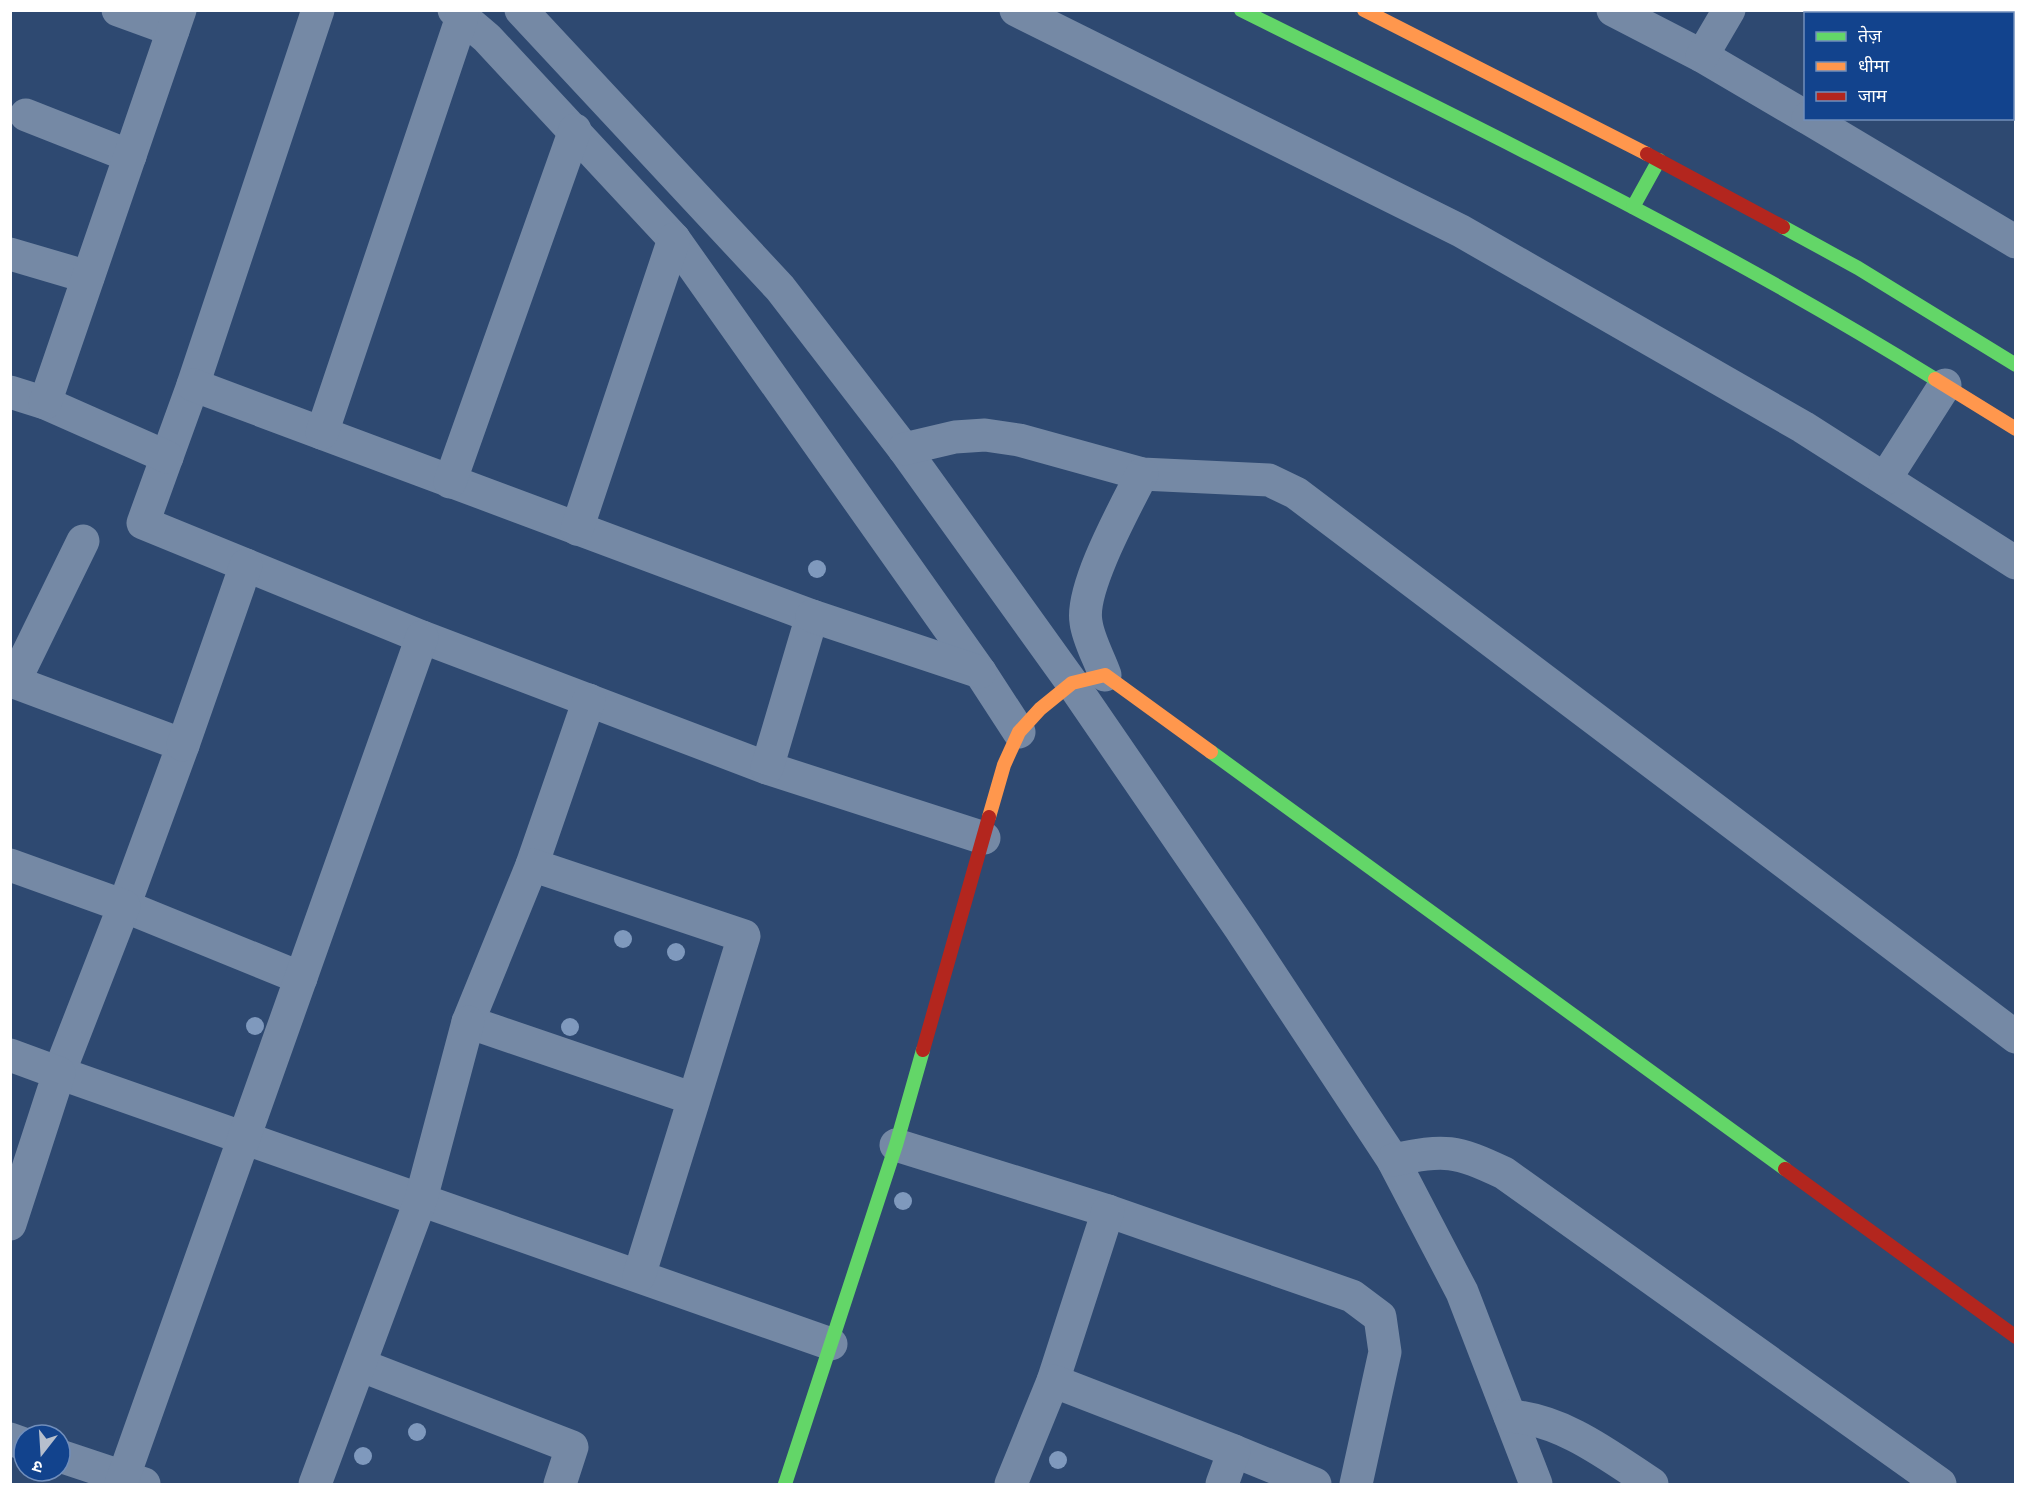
<svg xmlns="http://www.w3.org/2000/svg" width="2026" height="1495" font-family="Karla,'Noto Sans Devanagari',sans-serif">
	<style>
		.lines { fill: none; stroke-linecap: round; stroke-linejoin: round }
		.street { stroke: #7589a5; stroke-width: 33 }
		.fast { stroke: #63d668; stroke-width: 14 }
		.slow { stroke: #ff974d; stroke-width: 14 }
		.jam { stroke: #b3261e; stroke-width: 14 }
		.tree { fill: #7f99bd }
	</style>
	<rect width="100%" height="100%" fill="#2e4971"/>
	<g class="lines">
		<g class="street">
			<path d="M118 10 173 30"/>
			<path d="M318 10 193 385 143 523 422 637 767 768 984 838"/>
			<path d="M454 10 487 38 674 239 980 672 1019 732"/>
			<path d="M521 10 780 288 904 449 1072 683 1240 928 1393 1160 1462 1292 1536 1484"/>
			<path d="M1016 10 1461 231 1803 427 2016 563"/>
			<path d="M1613 10 1702 56 1806 117"/>
			<path d="M1702 56 1729 10"/>
			<path d="M26 115 130 156"/>
			<path d="M1808 118 2016 242"/>
			<path d="M10 254 88 277"/>
			<path d="M193 385 812 616 767 768"/>
			<path d="M10 392 45 403 167 457"/>
			<path d="M45 403 180 10"/>
			<path d="M322 433 462 17"/>
			<path d="M904 449 955 437 985 435 1019 440 1142 474 1269 480 1296 493 2016 1037"/>
			<path d="M1885 479 1945 385"/>
			<path d="M450 482 575 130"/>
			<path d="M577 529 674 239"/>
			<path d="M83 541 14 682 183 745 124 906 301 978"/>
			<path d="M812 616 980 672"/>
			<path d="M1105 675C1099 658 1088 639 1086 622 1080 588 1126 506 1142 474"/>
			<path d="M183 745 246 565"/>
			<path d="M10 865 124 906 59 1073 831 1344"/>
			<path d="M532 865 589 700"/>
			<path d="M10 1055 59 1073 10 1224"/>
			<path d="M896 1145 1108 1211 1352 1296 1380 1317 1385 1352 1356 1484"/>
			<path d="M1393 1160C1446 1149 1455 1150 1504 1173L1940 1484"/>
			<path d="M639 1276 694 1099 468 1022 532 865 744 936 694 1099"/>
			<path d="M360 1365 572 1447 560 1484"/>
			<path d="M1053 1381 1108 1211"/>
			<path d="M1510 1416C1563 1420 1608 1455 1652 1484"/>
			<path d="M10 1439 24 1444"/>
			<path d="M1234 1451 1315 1484"/>
			<path d="M60 1456 144 1484"/>
			<path d="M121 1484 422 637"/>
			<path d="M315 1484 421 1199 468 1022"/>
			<path d="M1011 1484 1053 1381 1234 1451 1222 1484"/>
		</g>
		<g class="fast">
			<path d="M1241 10C1476 127 1712 240 1935 379"/>
			<path d="M1633 207 1659 160"/>
			<path d="M1783 227 1858 268 2016 365"/>
			<path d="M1211 752 1785 1169"/>
			<path d="M785 1484 896 1145 923 1050"/>
		</g>
		<g class="slow">
			<path d="M1364 10 1647 154"/>
			<path d="M1935 379 2016 429"/>
			<path d="M989 817 1004 765 1019 732 1040 709 1072 683 1105 675 1211 752"/>
		</g>
		<g class="jam">
			<path d="M1647 154 1783 227"/>
			<path d="M923 1050 989 817"/>
			<path d="M1785 1169 2016 1337"/>
		</g>
	</g>
	<g class="tree">
		<circle cx="817" cy="569" r="9"/>
		<circle cx="623" cy="939" r="9"/>
		<circle cx="676" cy="952" r="9"/>
		<circle cx="255" cy="1026" r="9"/>
		<circle cx="570" cy="1027" r="9"/>
		<circle cx="903" cy="1201" r="9"/>
		<circle cx="417" cy="1432" r="9"/>
		<circle cx="363" cy="1456" r="9"/>
		<circle cx="1058" cy="1460" r="9"/>
	</g>
	<rect width="2026" height="1495" fill="none" stroke="#ffffff" stroke-width="24"/>
	<rect x="1804" y="12" width="210" height="108" fill="#12438d" stroke="#718ebb" stroke-width="1.5"/>
	<rect x="1816" y="32" width="30" height="9" fill="#63d668" stroke="#718ebb" stroke-width="1.5"/>
	<text x="1858" y="42" font-size="18" fill="#ffffff">तेज़</text>
	<rect x="1816" y="62" width="30" height="9" fill="#ff974d" stroke="#718ebb" stroke-width="1.5"/>
	<text x="1858" y="72" font-size="18" fill="#ffffff">धीमा</text>
	<rect x="1816" y="92" width="30" height="9" fill="#b3261e" stroke="#718ebb" stroke-width="1.5"/>
	<text x="1858" y="102" font-size="18" fill="#ffffff">जाम</text>
	<g transform="translate(42 1453) rotate(197)"><circle r="28" fill="#12438d" stroke="#718ebb" stroke-width="1.5"/>
	<path d="M0-4.5L10 22L0 15L-10 22Z" fill="#b6bfcd"/>
	<text y="-9" font-size="16" font-weight="bold" text-anchor="middle" fill="#ffffff">उ</text>
	</g>
</svg>
